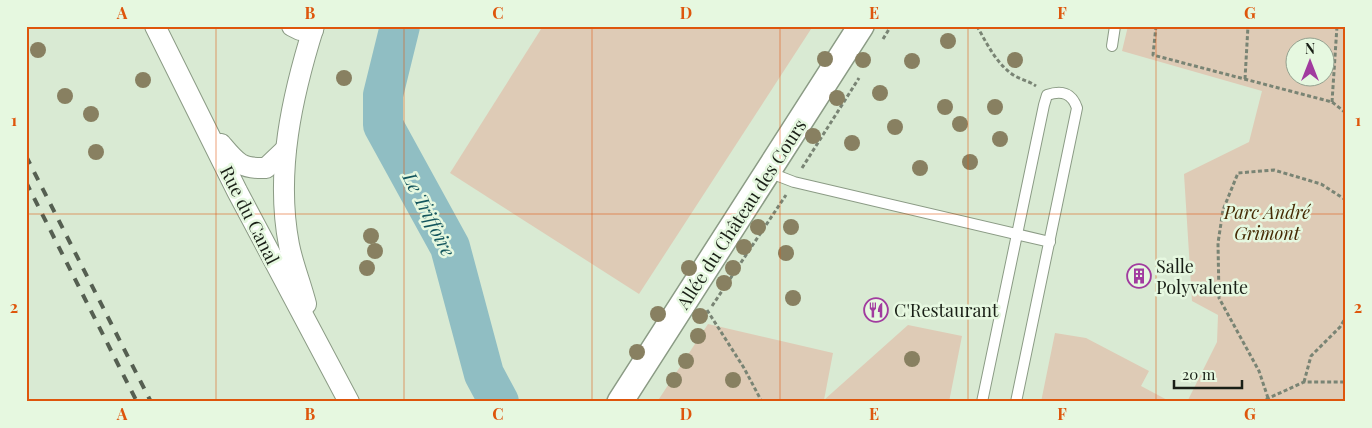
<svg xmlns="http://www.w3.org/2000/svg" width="1372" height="428" font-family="'Playfair Display',serif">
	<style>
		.green { fill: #decbb6; fill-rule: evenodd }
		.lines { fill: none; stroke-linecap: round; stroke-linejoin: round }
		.river { stroke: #90bec3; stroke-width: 40 }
		.service-casing { stroke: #8b9b85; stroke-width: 12 }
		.minor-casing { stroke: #8b9b85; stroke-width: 22 }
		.tertiary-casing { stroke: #8b9b85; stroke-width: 28 }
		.path { stroke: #798474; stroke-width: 3; stroke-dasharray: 4 2.5; stroke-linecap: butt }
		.service { stroke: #fff; stroke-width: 10 }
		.minor { stroke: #fff; stroke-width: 20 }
		.tertiary { stroke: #fff; stroke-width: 25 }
		.rail { stroke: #555f51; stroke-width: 4; stroke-dasharray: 9 9; stroke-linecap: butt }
		.tree { fill: #888061 }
		.grid { fill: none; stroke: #de560c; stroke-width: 1; stroke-opacity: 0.55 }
		.labels { text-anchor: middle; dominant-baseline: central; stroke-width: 5; stroke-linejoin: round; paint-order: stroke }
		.park-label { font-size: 18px; font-style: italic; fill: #452a04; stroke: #e6f8e0 }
		.street-label { font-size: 18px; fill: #191f16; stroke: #e6f8e0 }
		.poi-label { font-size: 18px; fill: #191f16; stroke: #e6f8e0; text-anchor: start }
		.water-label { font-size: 19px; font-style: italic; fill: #13555c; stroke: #e6f8e0 }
		.neatline { fill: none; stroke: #de560c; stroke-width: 2 }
		.grid-label { font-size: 16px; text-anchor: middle; font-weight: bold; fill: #de560c }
	</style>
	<rect width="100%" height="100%" fill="#d9ead3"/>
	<g class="green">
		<path d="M543 26H813L639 294 450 173Z"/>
		<path d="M1128 26H1346V402H1187L1217 342 1218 315 1192 301 1184 174 1249 142 1262 91 1122 51ZM1294 48H1324V78H1294Z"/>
		<path d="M708 324 833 353 824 400 908 325 962 336 949 402H657Z"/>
		<path d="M1055 333 1086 338 1149 371 1141 386 1171 402H1041Z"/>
	</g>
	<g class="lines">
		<path class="river" d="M400 26 383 95V125L450 247 484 374 499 402"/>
		<g class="service-casing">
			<g id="service">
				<path d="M1112 46 1115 26"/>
				<path d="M768 172 794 182 1050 242"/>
				<path d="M982 402 1044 105 1047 95C1062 90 1072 93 1077 108L1016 402"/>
			</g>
		</g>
		<g class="minor-casing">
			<g id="minor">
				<path d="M155 26 237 191 349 402"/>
				<path d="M292 26 300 30H313"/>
				<path d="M221 144C237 163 241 169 266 168L286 149"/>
				<path d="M306 304C301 284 293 265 289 245 275 172 292 96 314 26"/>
			</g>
		</g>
		<g class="tertiary-casing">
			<path id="tertiary" d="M620 402 861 26"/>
		</g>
		<g class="path">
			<path d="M977 26C987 44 997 65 1015 76 1022 80 1029 81 1036 86"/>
			<path d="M1156 26 1153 55 1332 102 1346 113"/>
			<path d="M883 39 891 26"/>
			<path d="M1245 79 1248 26"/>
			<path d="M1332 102 1337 26"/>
			<path d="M802 168 859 78"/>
			<path d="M712 306 786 195"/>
			<path d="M707 310 744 368 762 402"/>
			<path d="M1304 382 1311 356 1340 327 1346 317"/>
			<path d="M1268 398 1259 371 1219 298 1218 243 1223 210 1238 173 1274 170 1321 184 1346 200"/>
			<path d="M1260 402 1304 382H1346"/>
		</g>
		<use href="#service" class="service"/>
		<use href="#minor" class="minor"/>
		<use href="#tertiary" class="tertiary"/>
		<g class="rail">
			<path d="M26 156 151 402"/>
			<path d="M26 182 137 402"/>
		</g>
	</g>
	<g class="tree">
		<circle cx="948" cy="41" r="8"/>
		<circle cx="38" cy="50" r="8"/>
		<circle cx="825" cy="59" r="8"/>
		<circle cx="863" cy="60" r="8"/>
		<circle cx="1015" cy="60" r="8"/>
		<circle cx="912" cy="61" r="8"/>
		<circle cx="344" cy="78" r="8"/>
		<circle cx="143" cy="80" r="8"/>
		<circle cx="880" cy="93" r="8"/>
		<circle cx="65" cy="96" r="8"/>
		<circle cx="837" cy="98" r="8"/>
		<circle cx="945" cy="107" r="8"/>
		<circle cx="995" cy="107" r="8"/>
		<circle cx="91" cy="114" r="8"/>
		<circle cx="960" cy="124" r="8"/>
		<circle cx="895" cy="127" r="8"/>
		<circle cx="813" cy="136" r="8"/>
		<circle cx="1000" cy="139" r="8"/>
		<circle cx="852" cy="143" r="8"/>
		<circle cx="96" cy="152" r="8"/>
		<circle cx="970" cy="162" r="8"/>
		<circle cx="920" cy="168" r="8"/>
		<circle cx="758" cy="227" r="8"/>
		<circle cx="791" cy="227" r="8"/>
		<circle cx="371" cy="236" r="8"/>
		<circle cx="744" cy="247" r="8"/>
		<circle cx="375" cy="251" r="8"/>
		<circle cx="786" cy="253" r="8"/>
		<circle cx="367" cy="268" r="8"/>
		<circle cx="689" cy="268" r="8"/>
		<circle cx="733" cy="268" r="8"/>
		<circle cx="724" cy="283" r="8"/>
		<circle cx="793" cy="298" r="8"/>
		<circle cx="658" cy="314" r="8"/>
		<circle cx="700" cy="316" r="8"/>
		<circle cx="698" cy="336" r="8"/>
		<circle cx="637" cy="352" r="8"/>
		<circle cx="912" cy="359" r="8"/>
		<circle cx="686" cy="361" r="8"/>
		<circle cx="674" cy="380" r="8"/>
		<circle cx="733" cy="380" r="8"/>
	</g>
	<path class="grid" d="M216 26V402M404 26V402M592 26V402M780 26V402M968 26V402M1156 26V402M26 214H1346"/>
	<defs>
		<g id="building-ring" transform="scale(1.25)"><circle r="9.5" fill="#e6f8e0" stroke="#a13b9f" stroke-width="1.5"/><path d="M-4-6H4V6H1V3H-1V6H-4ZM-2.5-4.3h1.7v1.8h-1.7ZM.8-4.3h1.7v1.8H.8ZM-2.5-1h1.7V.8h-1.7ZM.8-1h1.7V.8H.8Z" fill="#a13b9f"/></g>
		<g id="restaurant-ring" transform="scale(1.25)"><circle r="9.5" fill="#e6f8e0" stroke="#a13b9f" stroke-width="1.5"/><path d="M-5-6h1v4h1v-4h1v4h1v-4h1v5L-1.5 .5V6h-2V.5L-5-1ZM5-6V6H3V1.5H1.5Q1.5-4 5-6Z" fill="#a13b9f"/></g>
	</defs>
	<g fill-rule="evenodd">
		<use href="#building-ring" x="1139" y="276"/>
		<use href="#restaurant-ring" x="876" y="310"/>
	</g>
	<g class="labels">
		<g class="park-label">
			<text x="1267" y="212">Parc André<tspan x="1267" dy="21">Grimont</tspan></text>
		</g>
		<g class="street-label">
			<text transform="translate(741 214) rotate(-57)">Allée du Château des Cours</text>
			<text transform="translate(250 215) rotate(63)">Rue du Canal</text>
		</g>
		<g class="poi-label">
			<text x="1156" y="266">Salle<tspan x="1156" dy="21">Polyvalente</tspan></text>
			<text x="894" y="310">C'Restaurant</text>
		</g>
		<g class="water-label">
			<text transform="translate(430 214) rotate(63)">Le Triffoire</text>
		</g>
	</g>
	<rect width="1372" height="428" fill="none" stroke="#e6f8e0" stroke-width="55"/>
	<g transform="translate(1310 62)"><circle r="24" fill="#e6f8e0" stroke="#94a18f"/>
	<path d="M0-4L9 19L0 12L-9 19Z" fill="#a13b9f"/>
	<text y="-8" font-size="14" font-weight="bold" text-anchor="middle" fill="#191f16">N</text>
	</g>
	<path d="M1174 380v8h68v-8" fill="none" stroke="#191f16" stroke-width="2.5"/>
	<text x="1182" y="380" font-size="15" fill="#191f16" stroke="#e6f8e0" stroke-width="4" paint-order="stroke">20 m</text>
	<rect x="28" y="28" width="1316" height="372" class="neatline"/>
	<g class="grid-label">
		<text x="122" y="19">A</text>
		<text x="310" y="19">B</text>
		<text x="498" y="19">C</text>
		<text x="686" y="19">D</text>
		<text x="874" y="19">E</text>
		<text x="1062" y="19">F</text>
		<text x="1250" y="19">G</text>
		<text x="14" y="126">1</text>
		<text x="1358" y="126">1</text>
		<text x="14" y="313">2</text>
		<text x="1358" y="313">2</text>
		<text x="122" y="420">A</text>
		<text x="310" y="420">B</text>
		<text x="498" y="420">C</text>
		<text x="686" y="420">D</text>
		<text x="874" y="420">E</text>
		<text x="1062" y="420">F</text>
		<text x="1250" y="420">G</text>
	</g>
</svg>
